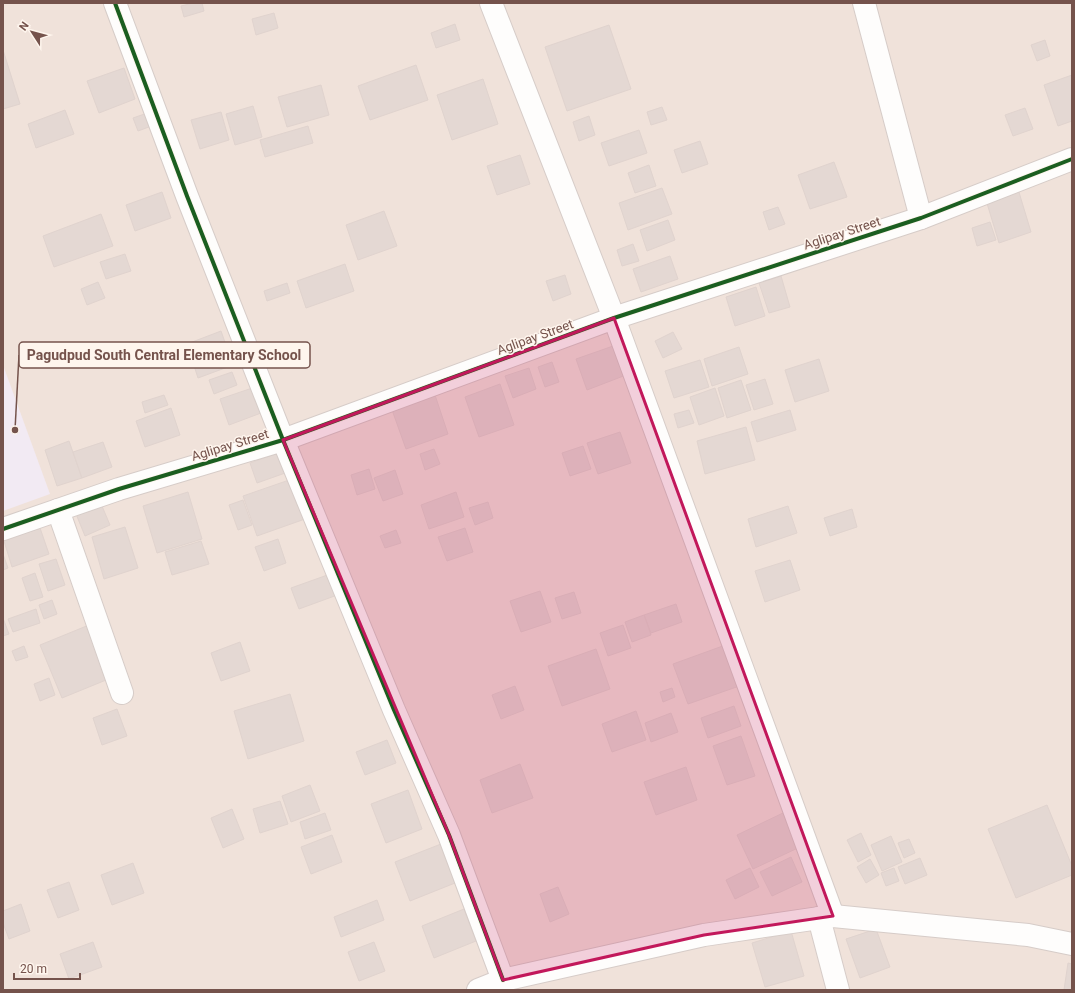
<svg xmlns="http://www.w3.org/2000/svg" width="1075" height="993" font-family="Roboto,sans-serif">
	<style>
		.residential { fill: #f0e2da }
		.education { fill: #f2eaf3 }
		.building { fill: #e4d8d3; stroke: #e0d3ce }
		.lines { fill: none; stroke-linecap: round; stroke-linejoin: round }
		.street-casing { stroke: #d6ccc8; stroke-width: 24 }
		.street { stroke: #fefdfc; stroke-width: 22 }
		.cycleway-casing { stroke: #fef5ed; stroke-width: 6 }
		.cycleway { stroke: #1b5e20; stroke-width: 4 }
		.marked { fill: #c2185b; fill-opacity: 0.2; stroke: #c2185b; stroke-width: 3; stroke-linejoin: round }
		.labels { text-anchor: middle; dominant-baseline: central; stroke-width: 3; stroke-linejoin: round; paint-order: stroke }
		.street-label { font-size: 13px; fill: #75534c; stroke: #fef5ed }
		.leader { fill: none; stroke: #75534c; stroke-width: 1.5 }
		.callout-dot { fill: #75534c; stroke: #fef5ed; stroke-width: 1.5 }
		.callout { fill: #fef5ed; stroke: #75534c; stroke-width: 1.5 }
		.callout-label { font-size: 14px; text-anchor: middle; font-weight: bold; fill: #75534c }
	</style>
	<rect width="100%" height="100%" fill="#f7f1ec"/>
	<rect class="residential" x="3" y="3" width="1069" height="987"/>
	<path class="education" d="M3 365 50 494 3 511Z"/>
	<g class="building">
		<path d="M193 3H202L204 11 184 17 181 6Z"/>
		<path d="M274 13 278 28 256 35 252 19Z"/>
		<path d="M455 24 460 40 436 48 431 33Z"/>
		<path d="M609 25 631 89 567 111 545 47Z"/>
		<path d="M1045 40 1050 56 1037 61 1031 45Z"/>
		<path d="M3 50 20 104 3 109Z"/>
		<path d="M416 65 428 100 370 120 358 86Z"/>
		<path d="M124 68 135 99 99 113 87 81Z"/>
		<path d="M1072 75V121L1058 126 1044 85Z"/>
		<path d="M483 79 498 124 452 140 437 95Z"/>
		<path d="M321 85 329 115 287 127 278 97Z"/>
		<path d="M253 106 262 137 235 145 226 114Z"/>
		<path d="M662 107 667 120 651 125 647 112Z"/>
		<path d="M1025 108 1033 129 1013 136 1005 115Z"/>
		<path d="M65 110 74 134 36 148 28 124Z"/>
		<path d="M153 111 157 124 138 131 133 118Z"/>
		<path d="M221 112 229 140 200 149 191 120Z"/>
		<path d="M589 116 595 135 579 141 573 122Z"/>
		<path d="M308 126 313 143 265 157 260 140Z"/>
		<path d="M639 130 647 153 609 166 601 143Z"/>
		<path d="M700 141 708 164 682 173 674 150Z"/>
		<path d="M520 155 530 184 497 195 487 166Z"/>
		<path d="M834 162 847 197 810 209 798 175Z"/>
		<path d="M649 165 656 186 635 193 628 173Z"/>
		<path d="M662 188 672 214 628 230 619 203Z"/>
		<path d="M1018 189 1031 232 999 243 986 200Z"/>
		<path d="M162 192 171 218 135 231 126 205Z"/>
		<path d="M778 207 785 224 769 230 763 212Z"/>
		<path d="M384 211 397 246 358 260 346 225Z"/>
		<path d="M101 214 113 246 54 267 43 236Z"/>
		<path d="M668 220 675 240 647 251 640 230Z"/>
		<path d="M990 222 996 240 977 246 972 228Z"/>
		<path d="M633 244 639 261 622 266 617 250Z"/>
		<path d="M125 254 131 271 106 279 100 262Z"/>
		<path d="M670 256 678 279 641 292 633 269Z"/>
		<path d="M345 264 354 291 306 308 297 281Z"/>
		<path d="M565 275 571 294 553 301 546 281Z"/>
		<path d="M781 276 790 307 769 313 759 283Z"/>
		<path d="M98 282 105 298 87 305 81 289Z"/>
		<path d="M287 283 290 293 267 301 264 291Z"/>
		<path d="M756 287 765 316 735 326 726 297Z"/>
		<path d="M221 331 233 365 198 378 187 344Z"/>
		<path d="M673 332 682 349 663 358 655 341Z"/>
		<path d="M616 345 626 375 587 390 576 359Z"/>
		<path d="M739 347 748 374 712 386 704 359Z"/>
		<path d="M819 359 829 391 795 402 785 370Z"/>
		<path d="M700 360 709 387 674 398 665 371Z"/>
		<path d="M552 362 559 382 545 387 538 367Z"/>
		<path d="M529 368 536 389 513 398 505 376Z"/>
		<path d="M232 372 237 385 214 394 209 380Z"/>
		<path d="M765 379 773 404 754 410 746 385Z"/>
		<path d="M741 380 751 410 727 418 718 388Z"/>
		<path d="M500 384 514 425 479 437 465 397Z"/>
		<path d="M261 385 269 410 229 425 220 399Z"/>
		<path d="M715 388 724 416 699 425 690 397Z"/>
		<path d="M434 392 448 434 406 449 391 407Z"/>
		<path d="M164 395 168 405 145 413 142 402Z"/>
		<path d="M171 408 180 435 145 447 136 421Z"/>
		<path d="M689 410 694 423 678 428 674 414Z"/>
		<path d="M790 410 796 430 757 442 751 422Z"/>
		<path d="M746 427 755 460 705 474 697 441Z"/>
		<path d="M620 432 631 463 598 474 587 443Z"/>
		<path d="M69 441 82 478 57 486 45 450Z"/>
		<path d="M103 442 112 467 82 478 73 452Z"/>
		<path d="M583 446 591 469 570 476 562 453Z"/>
		<path d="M434 449 440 464 425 470 420 454Z"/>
		<path d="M281 452 288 472 257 483 250 463Z"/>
		<path d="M369 469 375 489 357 495 351 475Z"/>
		<path d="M395 470 403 494 383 501 374 478Z"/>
		<path d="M292 479 305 519 257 536 243 496Z"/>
		<path d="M188 492 202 539 157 553 143 506Z"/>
		<path d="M456 492 464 517 429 529 421 505Z"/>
		<path d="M99 499 110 525 85 536 74 509Z"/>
		<path d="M243 500 252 525 238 530 229 505Z"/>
		<path d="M488 502 493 518 475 525 469 508Z"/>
		<path d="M788 506 797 533 756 547 748 519Z"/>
		<path d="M852 509 857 527 830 536 824 518Z"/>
		<path d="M125 527 138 568 104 579 92 537Z"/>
		<path d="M40 528 49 554 12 567 4 541Z"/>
		<path d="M465 528 473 552 447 561 438 537Z"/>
		<path d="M396 530 401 543 385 548 380 536Z"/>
		<path d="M278 539 286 563 264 571 255 547Z"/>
		<path d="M201 541 209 564 172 575 165 552Z"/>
		<path d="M3 554 8 568 3 570Z"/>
		<path d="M56 559 65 585 48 591 39 564Z"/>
		<path d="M790 560 800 590 765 602 755 571Z"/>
		<path d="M35 573 43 597 30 601 22 578Z"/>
		<path d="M333 573 340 594 299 609 291 588Z"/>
		<path d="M540 591 551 622 521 632 510 601Z"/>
		<path d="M574 592 581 613 562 619 555 598Z"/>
		<path d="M52 600 57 614 44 619 39 605Z"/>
		<path d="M676 604 682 622 651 633 644 615Z"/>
		<path d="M36 609 40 623 13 632 8 619Z"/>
		<path d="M644 615 651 635 632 642 625 622Z"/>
		<path d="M3 618 9 634 3 636Z"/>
		<path d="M89 625 111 678 62 698 40 645Z"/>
		<path d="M623 625 631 648 608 656 600 633Z"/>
		<path d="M240 642 250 671 221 681 211 653Z"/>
		<path d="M731 643 745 684 688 704 673 664Z"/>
		<path d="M24 646 28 657 16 661 12 651Z"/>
		<path d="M596 649 610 689 562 706 548 666Z"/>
		<path d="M49 678 55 695 40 701 34 684Z"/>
		<path d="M515 686 524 710 501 719 492 695Z"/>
		<path d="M672 688 675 697 663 702 660 692Z"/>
		<path d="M290 694 304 741 248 759 234 711Z"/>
		<path d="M734 706 741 726 708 738 701 718Z"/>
		<path d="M117 709 127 736 102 745 93 718Z"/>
		<path d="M636 711 646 740 612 752 602 724Z"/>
		<path d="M671 713 678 732 651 742 645 723Z"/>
		<path d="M741 736 755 776 727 785 713 746Z"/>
		<path d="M387 740 396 763 365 775 356 752Z"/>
		<path d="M520 764 533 798 492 813 480 780Z"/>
		<path d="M686 767 697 800 656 815 644 782Z"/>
		<path d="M310 785 320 811 291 822 282 796Z"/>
		<path d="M408 790 422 829 386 843 371 804Z"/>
		<path d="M280 801 288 824 260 833 253 809Z"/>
		<path d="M1047 805 1072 866V875L1016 898 988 829Z"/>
		<path d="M232 809 244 839 223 848 211 818Z"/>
		<path d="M325 813 331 830 305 839 300 822Z"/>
		<path d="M783 813 800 847 753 869 737 835Z"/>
		<path d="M861 833 871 855 858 862 847 840Z"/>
		<path d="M332 835 342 862 311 874 301 847Z"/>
		<path d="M891 836 902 862 882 871 871 845Z"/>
		<path d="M909 839 915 853 904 858 898 843Z"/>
		<path d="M441 844 455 883 410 901 395 862Z"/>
		<path d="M791 857 802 882 772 896 760 872Z"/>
		<path d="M920 858 927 875 905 884 898 867Z"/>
		<path d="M870 859 879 875 866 883 857 867Z"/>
		<path d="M133 863 144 893 112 905 101 875Z"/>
		<path d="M750 868 759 887 735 899 726 880Z"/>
		<path d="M894 868 899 881 886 886 881 873Z"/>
		<path d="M69 882 79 910 58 918 47 890Z"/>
		<path d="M558 887 569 914 550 922 540 894Z"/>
		<path d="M377 900 384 920 341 937 334 917Z"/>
		<path d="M21 904 30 931 9 939 3 923V911Z"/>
		<path d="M464 909 476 941 434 958 422 926Z"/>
		<path d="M876 929 890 967 860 978 846 939Z"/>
		<path d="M791 931 804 976 765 987 752 943Z"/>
		<path d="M93 942 102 967 69 979 60 954Z"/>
		<path d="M374 942 385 971 359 981 348 952Z"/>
		<path d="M1068 963 1072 964V990H1064Z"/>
	</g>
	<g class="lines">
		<g class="street-casing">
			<g id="street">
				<path d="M115 3 187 196 283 440 394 710 449 835 503 980"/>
				<path d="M491 3 614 318 833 916"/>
				<path d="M864 3 921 218"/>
				<path d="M58 510 122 693"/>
				<path d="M3 529 119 489 283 440 614 318 921 218 1072 159"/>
				<path d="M819 918 838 990"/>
				<path d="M478 990 503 980 704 935 833 916 1028 935 1072 944"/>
			</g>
		</g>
		<use href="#street" class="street"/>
		<g class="cycleway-casing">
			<g id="cycleway">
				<path d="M115 3 187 196 283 440 394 710 449 835 503 980"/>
				<path d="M3 529 119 489 283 440 614 318 921 218 1072 159"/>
			</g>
		</g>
		<use href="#cycleway" class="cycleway"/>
	</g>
	<path class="marked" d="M614 318 833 916 704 935 503 980 449 835 283 440Z"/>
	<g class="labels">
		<g class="street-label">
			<text transform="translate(842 233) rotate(-18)">Aglipay Street</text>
			<text transform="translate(535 337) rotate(-20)">Aglipay Street</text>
			<text transform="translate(230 445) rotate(-17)">Aglipay Street</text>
		</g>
	</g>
	<path class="leader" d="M15 430L19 355"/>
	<circle class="callout-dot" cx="15" cy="430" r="4"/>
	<rect class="callout" x="19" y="342" width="291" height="26" rx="4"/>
	<g class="callout-label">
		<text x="164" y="360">Pagudpud South Central Elementary School</text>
	</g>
	<rect width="1075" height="993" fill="none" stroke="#75534c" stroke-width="8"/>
	<g transform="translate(32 32) rotate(306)" stroke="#fef5ed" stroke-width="3" paint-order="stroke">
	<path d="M0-3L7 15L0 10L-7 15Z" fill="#75534c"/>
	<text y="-6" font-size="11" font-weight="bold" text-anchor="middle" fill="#75534c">N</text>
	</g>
	<path d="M14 973v6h66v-6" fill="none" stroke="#75534c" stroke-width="2"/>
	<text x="20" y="973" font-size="12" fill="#75534c" stroke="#fef5ed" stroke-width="3" paint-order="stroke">20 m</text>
</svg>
